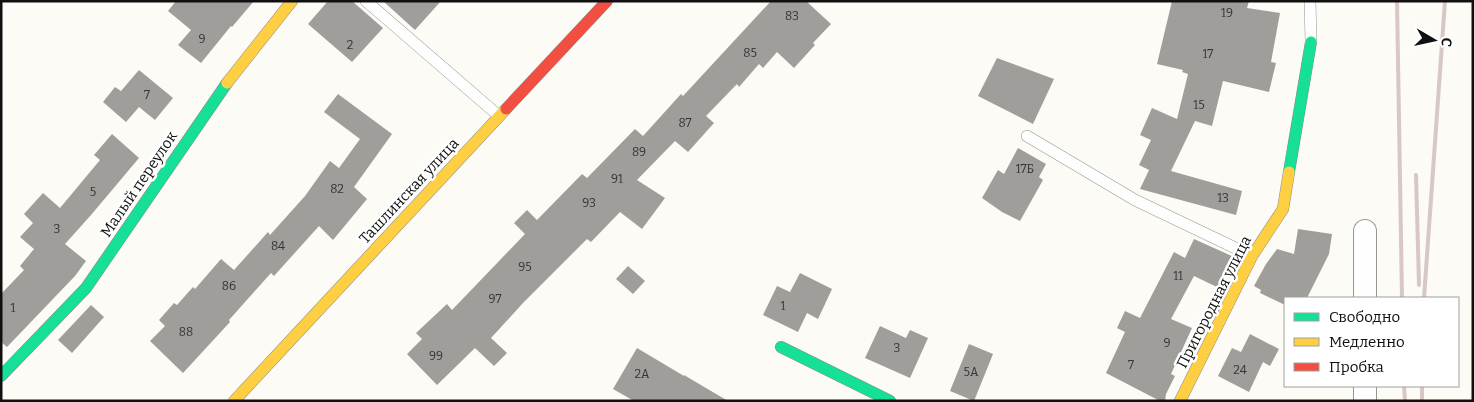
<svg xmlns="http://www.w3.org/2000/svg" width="1474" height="402" font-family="Bitter,serif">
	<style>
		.building { fill: #a09e9b }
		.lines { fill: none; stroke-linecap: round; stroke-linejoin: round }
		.lane-casing { stroke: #969694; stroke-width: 12 }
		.street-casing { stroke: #969694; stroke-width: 24 }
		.fast-casing { stroke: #8d8c8a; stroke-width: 12 }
		.slow-casing { stroke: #8d8c8a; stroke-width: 12 }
		.jam-casing { stroke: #8d8c8a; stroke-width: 12 }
		.lane { stroke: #fffefe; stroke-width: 11 }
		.street { stroke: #fffefe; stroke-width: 22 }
		.fast { stroke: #16e098; stroke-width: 11 }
		.slow { stroke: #ffcf43; stroke-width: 11 }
		.jam { stroke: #f24e42; stroke-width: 11 }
		.rail { stroke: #d7c7c7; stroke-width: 4 }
		.labels { text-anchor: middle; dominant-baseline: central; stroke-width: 5; stroke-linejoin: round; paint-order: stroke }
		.number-label { font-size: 12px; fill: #343433 }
		.street-label { font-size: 15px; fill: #101010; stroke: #fff }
	</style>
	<rect width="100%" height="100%" fill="#fcfbf6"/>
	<g class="building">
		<path d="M176 1H254L232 27 231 26 201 63 178 45 191 30 168 11Z"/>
		<path d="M328 1H352L383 28 352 62 308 24Z"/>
		<path d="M383 1H441L415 30Z"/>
		<path d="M771 1H806L831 24 813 43 815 45 794 68 777 52 763 68 759 64 739 87 737 84 706 116 714 123 688 152 675 141 637 180 665 198 642 229 620 212 591 242 587 239 523 303 491 338 507 353 494 366 475 348 437 385 407 354 422 339 416 333 447 304 452 310 525 234 514 223 527 210 537 220 582 174 587 178 635 129 643 136 681 94 683 96Z"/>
		<path d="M1172 1H1249L1247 8 1280 13 1271 62 1276 63 1269 92 1223 81 1212 126 1195 121 1171 171 1242 191 1236 215 1140 189 1149 170 1139 165 1151 140 1140 135 1152 108 1177 119 1188 74 1182 72 1183 70 1157 64Z"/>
		<path d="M997 58 1054 79 1033 124 978 96Z"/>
		<path d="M139 70 173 98 155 120 139 107 126 122 103 102 115 87 121 91Z"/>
		<path d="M338 94 392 134 354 187 367 199 333 240 319 226 274 276 271 273 229 320 230 322 183 373 150 341 165 326 159 320 174 303 177 305 193 287 195 289 221 259 234 270 268 232 270 235 305 196 330 161 339 168 360 139 324 112Z"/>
		<path d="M112 134 139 158 91 215 65 244 86 261 75 276 7 347 1 342V294L24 270 20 266 34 249 20 237 33 223 24 214 43 193 60 208 100 160 94 155Z"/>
		<path d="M1018 148 1046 164 1039 177 1043 180 1020 221 1002 212 982 198 998 170 1004 174Z"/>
		<path d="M1298 229 1332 234 1329 254 1307 298H1285V305L1260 293 1261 290 1254 286 1266 264 1277 249 1294 254Z"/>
		<path d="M1194 239 1234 257 1219 288 1194 276 1171 319 1192 328 1171 374 1175 376 1166 394 1165 401H1160L1106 373 1125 332 1117 328 1125 311 1140 318 1174 252 1185 258Z"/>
		<path d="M628 266 645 281 633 294 616 279Z"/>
		<path d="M800 273 832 289 818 319 807 313 798 332 763 315 777 286 790 292Z"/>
		<path d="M91 305 104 317 72 353 58 340Z"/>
		<path d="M880 326 906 338 910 330 928 338 910 378 865 358Z"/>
		<path d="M1250 334 1279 349 1270 366 1263 362 1249 392 1218 376 1232 348 1241 352Z"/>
		<path d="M969 344 993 354 974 401 950 391Z"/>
		<path d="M637 348 684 376V375L728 401H634L613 389Z"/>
	</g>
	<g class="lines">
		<g class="lane-casing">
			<g id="lane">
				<path d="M366 1 499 116"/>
				<path d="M1310 1 1311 42"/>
				<path d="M1027 136 1135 200 1252 256"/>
			</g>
		</g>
		<g class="street-casing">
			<g id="street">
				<path d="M1365 231V298"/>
				<path d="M1365 386V401"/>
			</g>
		</g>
		<g class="fast-casing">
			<g id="fast">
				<path d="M1289 172 1311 42"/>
				<path d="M781 347 890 401"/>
				<path d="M1 376 86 288 227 83"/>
			</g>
		</g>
		<g class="slow-casing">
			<g id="slow">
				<path d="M227 83 292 1"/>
				<path d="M234 401 506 109"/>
				<path d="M1180 401 1252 256 1283 209 1289 172"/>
			</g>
		</g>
		<g class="jam-casing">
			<path id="jam" d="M506 109 607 1"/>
		</g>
		<use href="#lane" class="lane"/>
		<use href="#street" class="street"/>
		<use href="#fast" class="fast"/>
		<use href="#slow" class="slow"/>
		<use href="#jam" class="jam"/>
		<g class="rail">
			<path d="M1397 1 1402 298"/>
			<path d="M1416 175 1419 285"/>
			<path d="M1424 298 1445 1"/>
			<path d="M1404 386 1405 401"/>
			<path d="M1422 386V401"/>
		</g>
	</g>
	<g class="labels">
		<g class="number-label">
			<text x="1227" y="13">19</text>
			<text x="792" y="16">83</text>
			<text x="202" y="39">9</text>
			<text x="350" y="45">2</text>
			<text x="750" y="53">85</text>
			<text x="1208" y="54">17</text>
			<text x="147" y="95">7</text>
			<text x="1199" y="105">15</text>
			<text x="685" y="123">87</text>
			<text x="639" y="152">89</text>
			<text x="1025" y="169">17Б</text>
			<text x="617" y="179">91</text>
			<text x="337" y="189">82</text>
			<text x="93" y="192">5</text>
			<text x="1223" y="198">13</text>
			<text x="589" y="203">93</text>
			<text x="57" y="229">3</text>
			<text x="278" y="246">84</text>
			<text x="525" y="267">95</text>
			<text x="1178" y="276">11</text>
			<text x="229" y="286">86</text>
			<text x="495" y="299">97</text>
			<text x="783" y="306">1</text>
			<text x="13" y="308">1</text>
			<text x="186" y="332">88</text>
			<text x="1167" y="343">9</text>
			<text x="897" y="348">3</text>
			<text x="436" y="356">99</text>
			<text x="1131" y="365">7</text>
			<text x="1240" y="370">24</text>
			<text x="971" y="372">5А</text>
			<text x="642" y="374">2А</text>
		</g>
		<g class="street-label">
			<text transform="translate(139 184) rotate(-56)">Малый переулок</text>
			<text transform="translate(409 191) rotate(-47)">Ташлинская улица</text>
			<text transform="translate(1214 302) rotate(-63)">Пригородная улица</text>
		</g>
	</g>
	<rect width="1474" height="402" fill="none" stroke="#101010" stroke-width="5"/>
	<rect x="1284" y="297" width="175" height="90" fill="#ffffff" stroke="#9f9f9f"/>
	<rect x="1294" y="313" width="25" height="8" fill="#16e098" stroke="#9f9f9f"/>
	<text x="1329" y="322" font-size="15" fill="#101010">Свободно</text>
	<rect x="1294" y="338" width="25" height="8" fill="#ffcf43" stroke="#9f9f9f"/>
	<text x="1329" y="347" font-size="15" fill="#101010">Медленно</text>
	<rect x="1294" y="363" width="25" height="8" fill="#f24e42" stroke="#9f9f9f"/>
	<text x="1329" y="372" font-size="15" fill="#101010">Пробка</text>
	<g transform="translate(1434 40) rotate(99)" stroke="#ffffff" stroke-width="4" paint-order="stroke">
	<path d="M0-4L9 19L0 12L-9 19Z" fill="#101010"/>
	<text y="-8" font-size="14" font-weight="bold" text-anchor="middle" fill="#101010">С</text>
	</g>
</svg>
